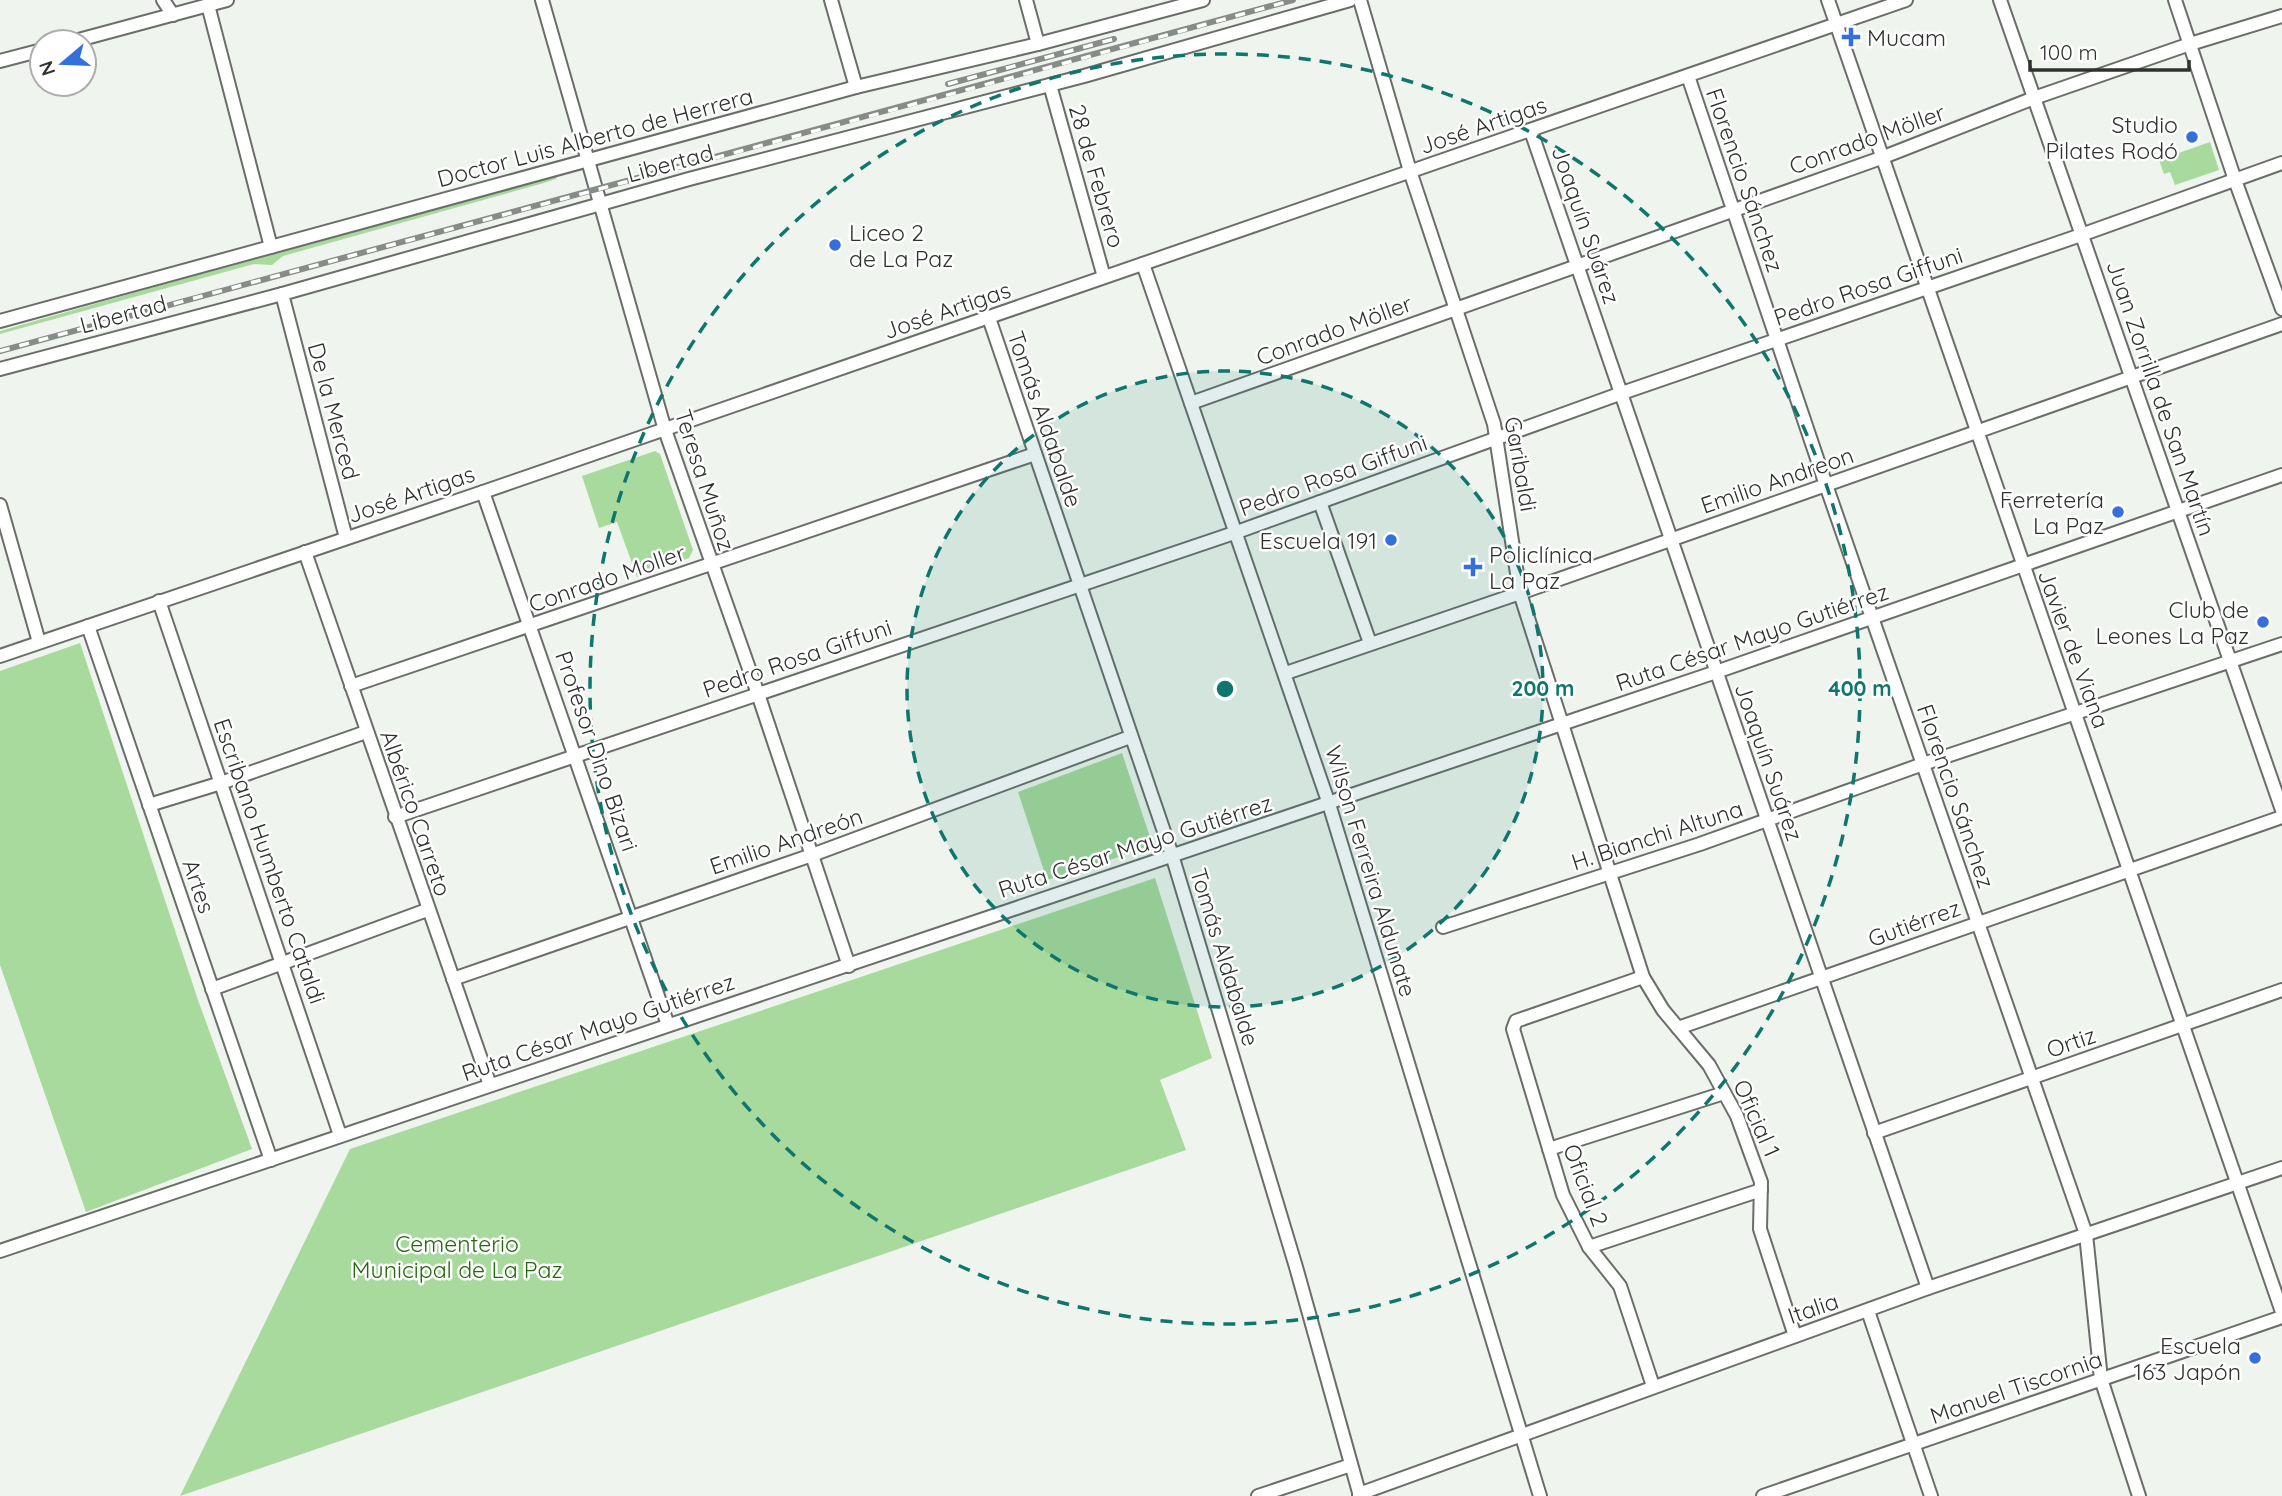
<svg xmlns="http://www.w3.org/2000/svg" width="2282" height="1496" font-family="Quicksand,sans-serif">
	<style>
		.green { fill: #a8d99d }
		.lines { fill: none; stroke-linecap: round; stroke-linejoin: round }
		.minor-casing { stroke: #6a6e69; stroke-width: 16 }
		.minor { stroke: #fff; stroke-width: 12 }
		.rail-casing { stroke: #888c88; stroke-width: 6 }
		.rail { stroke: #fff; stroke-width: 3.5; stroke-dasharray: 10; stroke-linecap: butt }
		.ring { fill: none; stroke: #0f766e; stroke-width: 3.5; stroke-dasharray: 12 9 }
		.poi-dot { fill: #356edd; stroke: #fff; stroke-width: 2.5 }
		.labels { text-anchor: middle; dominant-baseline: central; stroke-width: 5; stroke-linejoin: round; paint-order: stroke }
		.poi-label { font-size: 23px; fill: #303230; stroke: #fff; text-anchor: end }
		.street-label { font-size: 23px; fill: #303230; stroke: #fff }
		.park-label { font-size: 23px; fill: #266911; stroke: #fff }
		.centre { fill: #0f766e; stroke: #fff; stroke-width: 3.5 }
		.ring-label { font-size: 21px; text-anchor: middle; font-weight: bold; fill: #0f766e; stroke: #fff; stroke-width: 5; stroke-linejoin: round; paint-order: stroke }
	</style>
	<rect width="100%" height="100%" fill="#eff5ee"/>
	<g class="green">
		<path d="M2210 142 2219 170 2175 185 2170 172 2164 174 2159 160Z"/>
		<path d="M556 172 559 174 556 179 544 183 283 256 272 265 254 264 0 334V331Z"/>
		<path d="M655 451 660 454 693 550 689 558 637 577 617 522 599 528 582 476Z"/>
		<path d="M80 643 198 1000 252 1149 86 1212 0 965V671Z"/>
		<path d="M1122 753 1153 846 1047 880 1018 792Z"/>
		<path d="M1155 878 1212 1058 1160 1080 1186 1150 180 1496 350 1149Z"/>
	</g>
	<g class="lines">
		<g class="minor-casing">
			<g id="minor">
				<path d="M163 0 173 15"/>
				<path d="M542 0 665 430 758 694 849 966"/>
				<path d="M831 0 856 87"/>
				<path d="M1026 0 1038 44"/>
				<path d="M1360 0 1410 171 1494 424 1520 593 1643 977 1663 1010 1709 1065 1737 1116 1761 1182 1760 1229 1795 1336"/>
				<path d="M1828 0 2282 1312"/>
				<path d="M2000 0 2282 810"/>
				<path d="M2175 0 2235 180 2282 309"/>
				<path d="M208 5 271 247"/>
				<path d="M71 42 227 0"/>
				<path d="M0 61 42 50"/>
				<path d="M1688 76 1826 485 2086 1234 2101 1379 2139 1496"/>
				<path d="M1050 85 1104 277"/>
				<path d="M1531 131 1928 1288"/>
				<path d="M1143 264 1329 804 1540 1496"/>
				<path d="M282 294 346 538"/>
				<path d="M989 318 1172 855 1296 1267 1360 1496"/>
				<path d="M0 321 856 87 1038 44 1203 0"/>
				<path d="M0 369 282 294 689 179 1084 76 1350 0"/>
				<path d="M1191 403 1881 158 2034 98 2190 44 2282 16"/>
				<path d="M483 492 668 1025"/>
				<path d="M1320 502 1370 643"/>
				<path d="M0 505 39 642"/>
				<path d="M305 552 490 1085"/>
				<path d="M159 601 340 1135"/>
				<path d="M88 626 271 1160"/>
				<path d="M0 656 483 492 1906 0"/>
				<path d="M1286 673 1520 593 2282 324"/>
				<path d="M351 686 1035 454"/>
				<path d="M149 805 221 783 366 732"/>
				<path d="M395 817 1237 532 1622 393 2081 235 2282 163"/>
				<path d="M1443 927 1700 844 1923 764 2282 644"/>
				<path d="M1643 977 1516 1021 1513 1029 1563 1195 1589 1247 1620 1286 1653 1386"/>
				<path d="M453 979 812 855 1130 737"/>
				<path d="M212 989 427 910"/>
				<path d="M1678 1028 2282 817"/>
				<path d="M1874 1133 2282 990"/>
				<path d="M1549 1149 1724 1093"/>
				<path d="M1589 1247 1761 1190"/>
				<path d="M0 1251 1716 672 2282 475"/>
				<path d="M1868 1311 1931 1496"/>
				<path d="M1359 1494 1928 1288 2282 1168"/>
				<path d="M1258 1496 1351 1465"/>
				<path d="M1763 1496 2282 1317"/>
			</g>
		</g>
		<use href="#minor" class="minor"/>
		<g class="rail-casing">
			<g id="rail">
				<path d="M948 84 1114 39"/>
				<path d="M0 351C431 233 863 120 1293 0"/>
			</g>
		</g>
		<use href="#rail" class="rail"/>
	</g>
	<circle cx="1225" cy="689" r="318" fill="#0f766e" fill-opacity=".12"/>
	<g class="ring">
		<circle cx="1225" cy="689" r="318"/>
		<circle cx="1225" cy="689" r="635"/>
	</g>
	<g class="poi-dot">
		<path d="M1847.5 26.5h7v7h7v7h-7v7h-7v-7h-7v-7h7z"/>
		<circle cx="2192" cy="137" r="7"/>
		<circle cx="835" cy="245" r="7"/>
		<circle cx="2118" cy="512" r="7"/>
		<circle cx="1391" cy="540" r="7"/>
		<path d="M1469.5 556.5h7v7h7v7h-7v7h-7v-7h-7v-7h7z"/>
		<circle cx="2263" cy="622" r="7"/>
		<circle cx="2255" cy="1358" r="7"/>
	</g>
	<g class="labels">
		<g class="poi-label">
			<text x="1867" y="37" text-anchor="start">Mucam</text>
			<text x="2178" y="124">Studio<tspan x="2178" dy="26">Pilates Rodó</tspan></text>
			<text x="849" y="232" text-anchor="start">Liceo 2<tspan x="849" dy="26">de La Paz</tspan></text>
			<text x="2104" y="499">Ferretería<tspan x="2104" dy="26">La Paz</tspan></text>
			<text x="1377" y="540">Escuela 191</text>
			<text x="1489" y="554" text-anchor="start">Policlínica<tspan x="1489" dy="26">La Paz</tspan></text>
			<text x="2249" y="609">Club de<tspan x="2249" dy="26">Leones La Paz</tspan></text>
			<text x="2241" y="1345">Escuela<tspan x="2241" dy="26">163 Japón</tspan></text>
		</g>
		<g class="street-label">
			<text transform="translate(1483 125) rotate(-19)">José Artigas</text>
			<text transform="translate(595 137) rotate(-15)">Doctor Luis Alberto de Herrera</text>
			<text transform="translate(1867 139) rotate(-20)">Conrado Möller</text>
			<text transform="translate(670 163) rotate(-15)">Libertad</text>
			<text transform="translate(1097 176) rotate(74)">28 de Febrero</text>
			<text transform="translate(1745 180) rotate(71)">Florencio Sánchez</text>
			<text transform="translate(1586 225) rotate(71)">Joaquín Suárez</text>
			<text transform="translate(1868 286) rotate(-19)">Pedro Rosa Giffuni</text>
			<text transform="translate(947 310) rotate(-19)">José Artigas</text>
			<text transform="translate(123 314) rotate(-15)">Libertad</text>
			<text transform="translate(1334 330) rotate(-20)">Conrado Möller</text>
			<text transform="translate(2161 398) rotate(71)">Juan Zorrilla de San Martín</text>
			<text transform="translate(334 411) rotate(75)">De la Merced</text>
			<text transform="translate(1045 419) rotate(71)">Tomás Aldabalde</text>
			<text transform="translate(1521 464) rotate(80)">Garibaldi</text>
			<text transform="translate(1333 475) rotate(-20)">Pedro Rosa Giffuni</text>
			<text transform="translate(705 480) rotate(72)">Teresa Muñoz</text>
			<text transform="translate(1777 480) rotate(-19)">Emilio Andreon</text>
			<text transform="translate(411 494) rotate(-19)">José Artigas</text>
			<text transform="translate(607 578) rotate(-19)">Conrado Moller</text>
			<text transform="translate(1752 637) rotate(-19)">Ruta César Mayo Gutiérrez</text>
			<text transform="translate(2074 649) rotate(70)">Javier de Viana</text>
			<text transform="translate(797 658) rotate(-19)">Pedro Rosa Giffuni</text>
			<text transform="translate(597 751) rotate(71)">Profesor Dino Bizari</text>
			<text transform="translate(1769 762) rotate(71)">Joaquín Suárez</text>
			<text transform="translate(1956 796) rotate(71)">Florencio Sánchez</text>
			<text transform="translate(416 813) rotate(71)">Albérico Carreto</text>
			<text transform="translate(1657 835) rotate(-18)">H. Bianchi Altuna</text>
			<text transform="translate(786 841) rotate(-19)">Emilio Andreón</text>
			<text transform="translate(1135 846) rotate(-18)">Ruta César Mayo Gutiérrez</text>
			<text transform="translate(270 861) rotate(71)">Escribano Humberto Cataldi</text>
			<text transform="translate(1371 871) rotate(73)">Wilson Ferreira Aldunate</text>
			<text transform="translate(199 886) rotate(71)">Artes</text>
			<text transform="translate(1914 923) rotate(-20)">Gutiérrez</text>
			<text transform="translate(1225 957) rotate(73)">Tomás Aldabalde</text>
			<text transform="translate(598 1027) rotate(-19)">Ruta César Mayo Gutiérrez</text>
			<text transform="translate(2071 1042) rotate(-19)">Ortiz</text>
			<text transform="translate(1757 1118) rotate(66)">Oficial 1</text>
			<text transform="translate(1586 1185) rotate(69)">Oficial 2</text>
			<text transform="translate(1813 1308) rotate(-19)">Italia</text>
			<text transform="translate(2016 1387) rotate(-19)">Manuel Tiscornia</text>
		</g>
		<g class="park-label">
			<text x="457" y="1243">Cementerio<tspan x="457" dy="26">Municipal de La Paz</tspan></text>
		</g>
	</g>
	<circle cx="1225" cy="689" r="10" class="centre"/>
	<g class="ring-label">
		<text x="1543" y="696">200 m</text>
		<text x="1860" y="696">400 m</text>
	</g>
	<g transform="translate(63 63) rotate(251)"><circle r="33" fill="#ffffff" stroke="#acadac" stroke-width="2"/>
	<path d="M0-5L12 26L0 18L-12 26Z" fill="#356edd"/>
	<text y="-10" font-size="19" font-weight="bold" text-anchor="middle" fill="#303230">N</text>
	</g>
	<path d="M2030 60v10h159v-10" fill="none" stroke="#303230" stroke-width="3.5"/>
	<text x="2040" y="60" font-size="21" fill="#303230" stroke="#ffffff" stroke-width="5" paint-order="stroke">100 m</text>
</svg>
